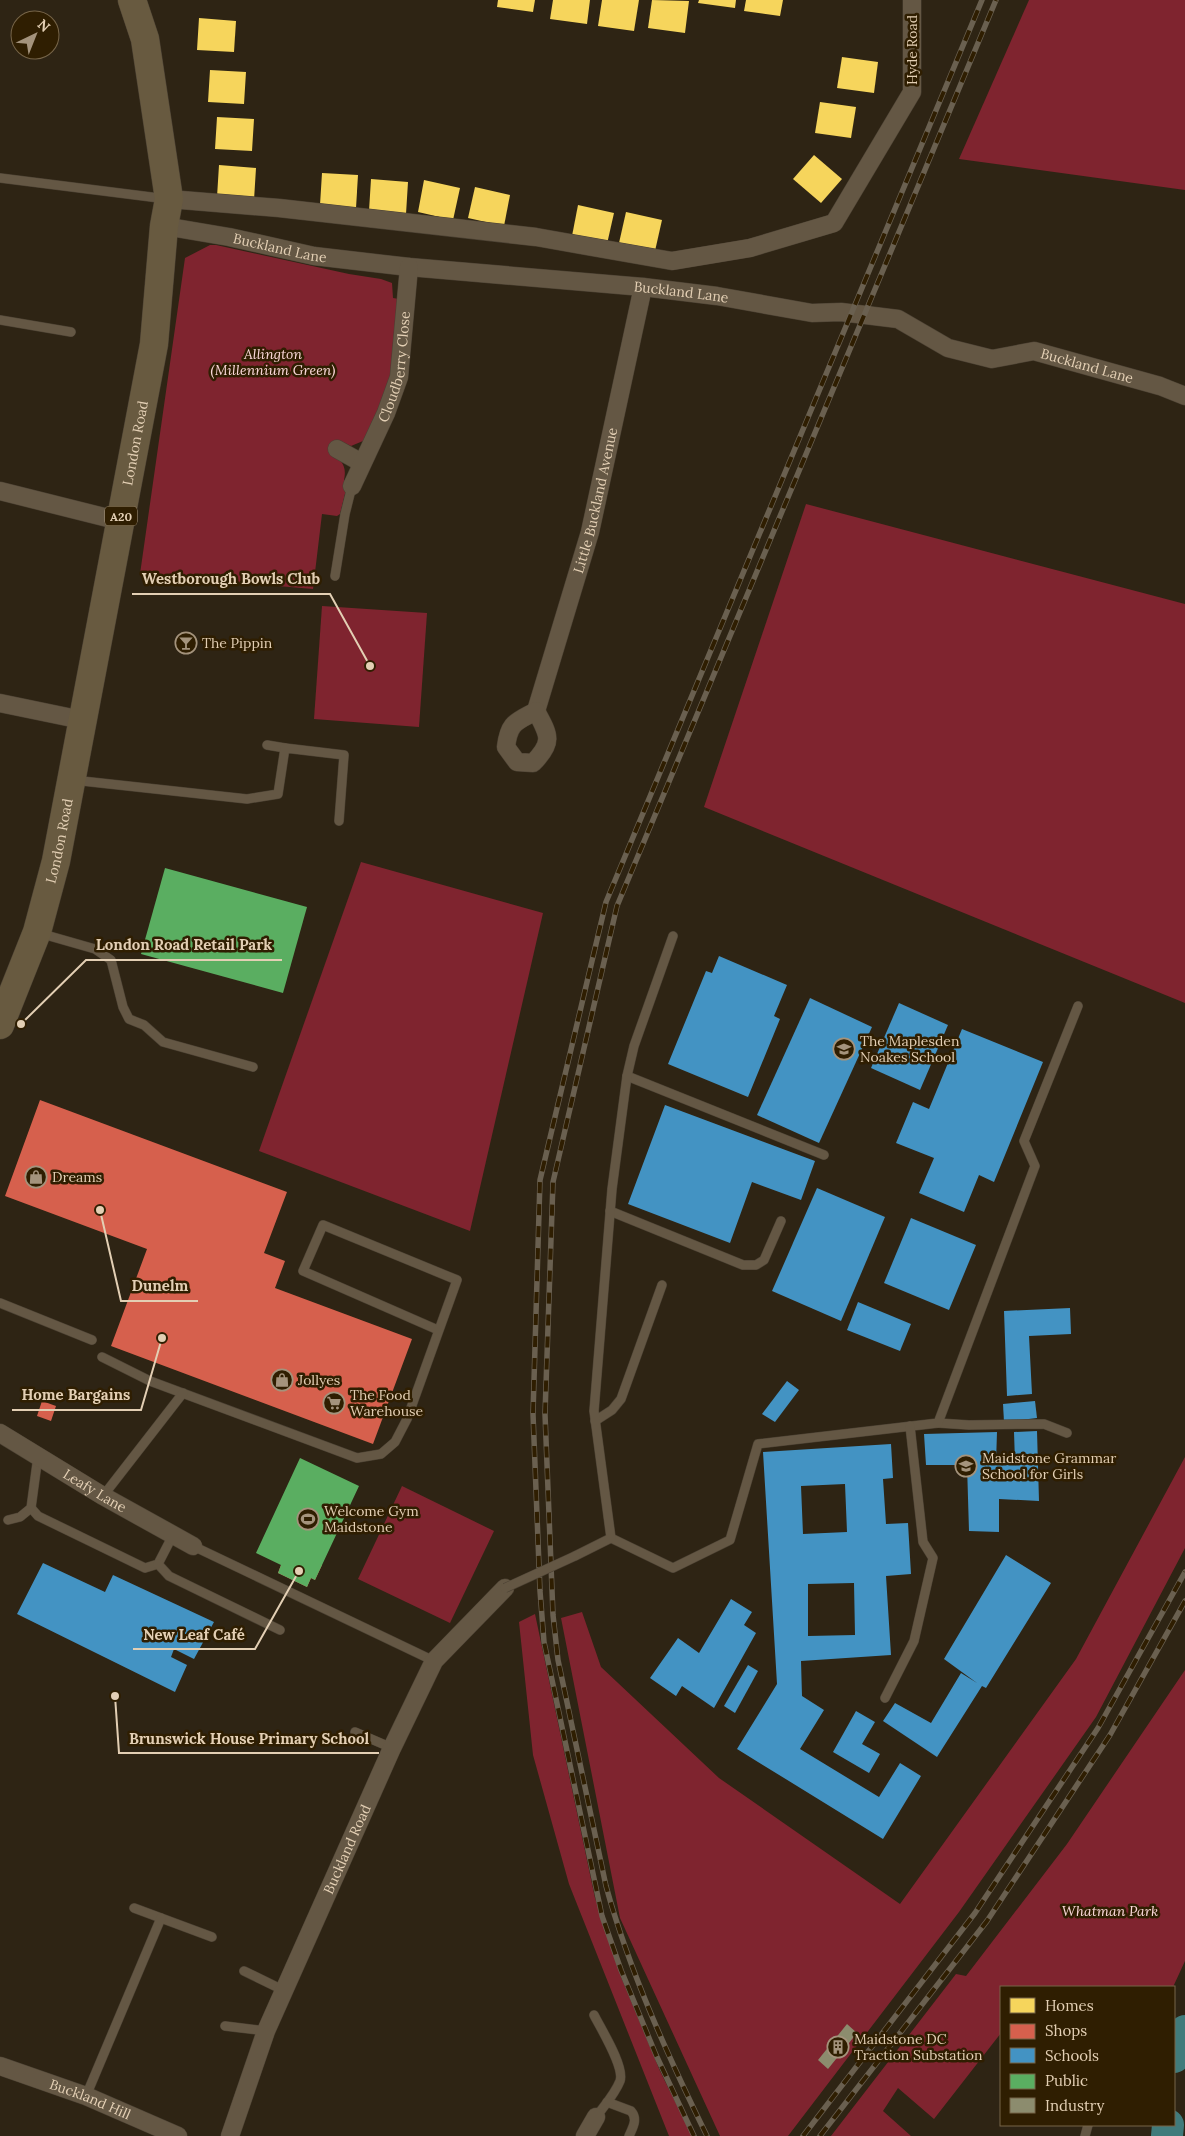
<svg xmlns="http://www.w3.org/2000/svg" width="1185" height="2136" font-family="Lora,serif">
	<style>
		.green { fill: #7f242f }
		.homes { fill: #f6d55c }
		.shops { fill: #d6604d }
		.schools { fill: #4393c3; fill-rule: evenodd }
		.public { fill: #5aae61 }
		.industry { fill: #8c8c6e }
		.lines { fill: none; stroke-linecap: round; stroke-linejoin: round }
		.river { stroke: #417b7b; stroke-width: 32 }
		.service-casing { stroke: #4b4133; stroke-width: 10 }
		.minor-casing { stroke: #4b4133; stroke-width: 19 }
		.primary-casing { stroke: #4b4133; stroke-width: 29 }
		.service { stroke: #645744; stroke-width: 9 }
		.minor { stroke: #645744; stroke-width: 18 }
		.primary { stroke: #685a40; stroke-width: 28 }
		.rail-casing { stroke: #6a6050; stroke-width: 5.5 }
		.rail { stroke: #2f1e01; stroke-width: 4; stroke-dasharray: 11; stroke-linecap: butt }
		.service-bridge-casing { stroke: #4b4133; stroke-width: 10; stroke-linecap: butt }
		.service-bridge { stroke: #645744; stroke-width: 9 }
		.labels { text-anchor: middle; dominant-baseline: central; stroke-width: 5; stroke-linejoin: round; paint-order: stroke }
		.shield { fill: #2f1e01; stroke: #ad9a7e; stroke-width: 1 }
		.shield-label { font-size: 12px; font-weight: bold; fill: #e3cfb4 }
		.street-label { font-size: 14px; fill: #e3cfb4; stroke: #2f1e01 }
		.park-label { font-size: 14px; font-style: italic; fill: #fbd8d9; stroke: #2f1e01 }
		.poi-label { font-size: 14px; fill: #e3cfb4; stroke: #2f1e01; text-anchor: start }
		.leader { fill: none; stroke: #e3cfb4; stroke-width: 2 }
		.callout-dot { fill: #e3cfb4; stroke: #2f1e01; stroke-width: 2 }
		.callout-label { font-size: 15px; text-anchor: middle; font-weight: bold; fill: #e3cfb4; stroke: #2f1e01; stroke-width: 5; stroke-linejoin: round; paint-order: stroke }
	</style>
	<rect width="100%" height="100%" fill="#2e2414"/>
	<g class="green">
		<path d="M1029 0H1185V190L959 159Z"/>
		<path d="M210 245H216L349 274 381 279 392 283 393 298 399 299 395 359 386 395 363 441 351 446 338 440 330 453C342 460 347 466 344 480L348 482 340 514 337 516 322 514 313 589 140 574 185 258Z"/>
		<path d="M806 504 1185 604V1003L704 807Z"/>
		<path d="M322 606 427 613 419 727 314 719Z"/>
		<path d="M361 862 543 913 470 1231 259 1151Z"/>
		<path d="M1185 1457V1548L1096 1717 959 1912 788 2136H720L620 1918 561 1618 582 1612 601 1667 719 1778 900 1904 1076 1659Z"/>
		<path d="M402 1486 494 1531 450 1623 358 1579Z"/>
		<path d="M535 1614 595 1898 621 1977 660 2071 692 2136H669L569 1884 533 1755 519 1622Z"/>
		<path d="M1185 1670V1961L1173 1987H1001V2033L934 2119 898 2088 883 2111 911 2136H831L956 1974 966 1976 1067 1844Z"/>
	</g>
	<g class="homes">
		<path d="M498 0H535L533 12 497 7Z"/>
		<path d="M553 0H590L587 24 550 19Z"/>
		<path d="M602 0H639L634 31 598 26Z"/>
		<path d="M652 0 689 1 685 33 648 28Z"/>
		<path d="M699 0H736L735 8 698 3Z"/>
		<path d="M746 0H783L780 16 744 11Z"/>
		<path d="M199 18 236 21 234 52 197 50Z"/>
		<path d="M842 57 878 62 874 93 837 88Z"/>
		<path d="M210 70 246 72 244 104 208 102Z"/>
		<path d="M820 102 856 107 851 138 815 133Z"/>
		<path d="M217 117 254 119 252 151 215 149Z"/>
		<path d="M814 155 842 179 821 203 793 179Z"/>
		<path d="M219 165 256 168 254 200 217 197Z"/>
		<path d="M322 173 358 175 356 208 320 205Z"/>
		<path d="M371 179 408 182 406 214 369 211Z"/>
		<path d="M424 180 460 188 453 220 418 212Z"/>
		<path d="M475 187 510 195 504 226 468 218Z"/>
		<path d="M578 205 614 213 607 244 572 236Z"/>
		<path d="M626 212 662 220 655 251 619 243Z"/>
	</g>
	<g class="shops">
		<path d="M40 1100 287 1192 264 1253 285 1261 275 1288 412 1339 373 1444 111 1346 147 1249 5 1196Z"/>
		<path d="M42 1401 56 1406 51 1421 37 1416Z"/>
		<path d="M298 1553 322 1565 315 1580 311 1578 307 1587 278 1573 281 1565 290 1568Z"/>
	</g>
	<g class="schools">
		<path d="M719 956 787 985 774 1016 780 1019 748 1097 668 1064 706 971 712 973Z"/>
		<path d="M810 998 872 1027 819 1143 757 1115Z"/>
		<path d="M899 1003 948 1025 920 1090 871 1068Z"/>
		<path d="M962 1029 1043 1062 994 1182 979 1175 964 1212 919 1193 934 1158 896 1143 913 1102 929 1109Z"/>
		<path d="M665 1105 815 1161 801 1200 752 1182 730 1243 628 1204Z"/>
		<path d="M817 1188 885 1217 841 1321 772 1291Z"/>
		<path d="M911 1218 976 1245 949 1310 884 1283Z"/>
		<path d="M858 1302 911 1324 900 1351 847 1330Z"/>
		<path d="M1070 1308 1071 1334 1029 1336 1032 1394 1007 1396 1004 1311Z"/>
		<path d="M787 1381 799 1390 775 1422 762 1414Z"/>
		<path d="M1035 1401 1037 1418 1004 1422 1003 1404Z"/>
		<path d="M1037 1431 1039 1501 999 1499V1532L969 1531 967 1465H926L924 1434 997 1432 996 1463 1015 1462 1014 1432Z"/>
		<path d="M891 1444 893 1478 883 1479 886 1524 908 1523 911 1574 886 1576 891 1655 801 1661 802 1696 824 1710 800 1749 879 1797 900 1763 921 1776 883 1839 737 1749 777 1684 763 1452ZM845 1484 847 1532 803 1534 801 1486ZM854 1583 855 1635 808 1636V1584Z"/>
		<path d="M1006 1555 1051 1583 986 1688 982 1686 937 1757 883 1721 895 1703 931 1723 961 1673 977 1683 944 1659Z"/>
		<path d="M43 1563 105 1592 113 1575 214 1622 194 1659 174 1649 171 1657 187 1665 175 1692 17 1614Z"/>
		<path d="M731 1599 752 1612 744 1625 756 1633 714 1708 682 1686 676 1696 650 1678 678 1638 699 1653Z"/>
		<path d="M748 1665 758 1671 735 1713 724 1706Z"/>
		<path d="M856 1711 875 1722 862 1744 880 1754 869 1773 833 1752Z"/>
	</g>
	<g class="public">
		<path d="M165 868 307 907 283 993 141 954Z"/>
		<path d="M300 1458 359 1486 315 1580 311 1578 307 1587 278 1573 281 1565 256 1553Z"/>
	</g>
	<path class="industry" d="M847 2024 857 2033 828 2069 818 2060Z"/>
	<g class="lines">
		<g class="river">
			<path d="M1174 2057 1185 2031"/>
			<path d="M1167 2136 1168 2125"/>
		</g>
		<g class="service-casing">
			<g id="service">
				<path d="M0 178 167 199"/>
				<path d="M0 320 71 332"/>
				<path d="M335 576 345 514 352 486"/>
				<path d="M267 745 285 748"/>
				<path d="M73 780 247 799 278 794 285 748 344 755 339 821"/>
				<path d="M39 933 95 949 111 960 123 1007 129 1019 144 1025 163 1042 253 1067"/>
				<path d="M627 1076 824 1155"/>
				<path d="M610 1211 743 1265H756L764 1260 781 1221"/>
				<path d="M0 1303 92 1340"/>
				<path d="M102 1357 150 1381 357 1458 381 1454 395 1442 407 1419 457 1280 323 1225 303 1271 438 1330"/>
				<path d="M595 1421 612 1410 621 1399 662 1285"/>
				<path d="M938 1423 969 1425 1044 1424 1067 1433"/>
				<path d="M103 1496 183 1393"/>
				<path d="M31 1508 38 1516 145 1568 158 1564 173 1535"/>
				<path d="M8 1520 20 1517 31 1508 38 1456"/>
				<path d="M611 1538 673 1568 730 1540 758 1444 938 1423 1035 1166 1024 1141 1078 1006"/>
				<path d="M193 1546 434 1661"/>
				<path d="M575 1556 611 1538 594 1411 612 1189 627 1076 634 1046 673 936"/>
				<path d="M158 1564 169 1576 280 1630"/>
				<path d="M885 1698 914 1641 933 1558 923 1542 910 1426"/>
				<path d="M355 1732 392 1748"/>
				<path d="M134 1908 212 1937"/>
				<path d="M244 1971 285 1991"/>
				<path d="M594 2015C601 2029 625 2067 620 2081 615 2094 604 2106 596 2117"/>
				<path d="M225 2026 266 2031"/>
				<path d="M86 2096 161 1918"/>
				<path d="M607 2102 631 2111C638 2119 633 2127 629 2136"/>
				<path d="M1085 2136 1088 2125"/>
			</g>
		</g>
		<g class="minor-casing">
			<g id="minor">
				<path d="M169 199 279 208 536 237 672 261 750 248 834 223 912 92V0"/>
				<path id="s1" d="M164 226 229 237 314 256 409 267 643 287 717 296 812 313 841 312 898 319 948 348 992 359 1034 351 1160 386 1185 396"/>
				<path d="M337 449 362 463"/>
				<path id="s2" d="M352 486 386 413 399 377 409 267"/>
				<path d="M0 491 120 521"/>
				<path d="M0 703 82 720"/>
				<path id="s3" d="M536 711 590 532 643 287"/>
				<path d="M536 711C549 735 554 742 533 763L517 762 506 747C509 722 516 722 536 711Z"/>
				<path id="s4" d="M0 1433 103 1496 193 1546"/>
				<path id="s5" d="M0 2066 86 2096 178 2136"/>
				<path id="s6" d="M230 2136 266 2031 392 1748 434 1661 505 1588"/>
				<path d="M585 2136 596 2117"/>
			</g>
		</g>
		<g class="primary-casing">
			<g id="primary">
				<path id="s7" d="M0 1025 37 932 56 861 154 344 164 226 169 199 145 39 132 0"/>
			</g>
		</g>
		<use href="#service" class="service"/>
		<use href="#minor" class="minor"/>
		<use href="#primary" class="primary"/>
		<g class="rail-casing">
			<g id="rail">
				<path d="M694 2136 656 2055 621 1970 602 1916 544 1642 540 1591 533 1414 540 1180 606 902 982 0"/>
				<path d="M707 2136C668 2056 630 1973 606 1886L558 1660 553 1615 545 1414 553 1182 617 906 996 0"/>
				<path d="M803 2136 975 1913 1098 1728 1185 1572"/>
				<path d="M820 2136 987 1921 1110 1735 1185 1601"/>
			</g>
		</g>
		<use href="#rail" class="rail"/>
		<g class="service-bridge-casing">
			<path id="service-bridge" d="M505 1588 575 1556"/>
		</g>
		<use href="#service-bridge" class="service-bridge"/>
	</g>
	<defs>
		<g id="bar-ring" transform="scale(1.125)"><circle r="9.5" fill="#2f1e01" stroke="#a4937c" stroke-width="1.5"/><path d="M-6-5H6L.8 .8V4.5H3.5V6h-7V4.5H-.8V.8Z" fill="#a4937c"/></g>
		<g id="school-ring" transform="scale(1.125)"><circle r="9.5" fill="#2f1e01" stroke="#a4937c" stroke-width="1.5"/><path d="M0-5L7-2L0 1L-7-2ZM-4 1L0 2.5L4 1V4Q0 6-4 4Z" fill="#a4937c"/></g>
		<g id="shop-ring" transform="scale(1.125)"><circle r="9.5" fill="#2f1e01" stroke="#a4937c" stroke-width="1.5"/><path d="M-5-2.5h2.3a2.7 3.5 0 0 1 5.4 0H5L5.5 6h-11ZM-1.5-2.5h3a1.5 2.3 0 0 0-3 0Z" fill="#a4937c"/></g>
		<g id="supermarket-ring" transform="scale(1.125)"><circle r="9.5" fill="#2f1e01" stroke="#a4937c" stroke-width="1.5"/><path d="M-6-5.5h2.5l.6 2H6L4.5 2H-2.5L-4.4-4H-6ZM-1.5 3.2a1.3 1.3 0 1 0 .1 0ZM3 3.2a1.3 1.3 0 1 0 .1 0Z" fill="#a4937c"/></g>
		<g id="stadium-ring" transform="scale(1.125)"><circle r="9.5" fill="#2f1e01" stroke="#a4937c" stroke-width="1.5"/><path d="M0-5a6.5 5 0 1 0 0 10a6.5 5 0 1 0 0-10ZM-3.5-1.8h7v3.6h-7Z" fill="#a4937c"/></g>
		<g id="building-ring" transform="scale(1.125)"><circle r="9.5" fill="#2f1e01" stroke="#a4937c" stroke-width="1.5"/><path d="M-4-6H4V6H1V3H-1V6H-4ZM-2.5-4.3h1.7v1.8h-1.7ZM.8-4.3h1.7v1.8H.8ZM-2.5-1h1.7V.8h-1.7ZM.8-1h1.7V.8H.8Z" fill="#a4937c"/></g>
	</defs>
	<g fill-rule="evenodd">
		<use href="#bar-ring" x="186" y="643"/>
		<use href="#school-ring" x="844" y="1049"/>
		<use href="#shop-ring" x="36" y="1177"/>
		<use href="#shop-ring" x="282" y="1380"/>
		<use href="#supermarket-ring" x="334" y="1403"/>
		<use href="#school-ring" x="966" y="1466"/>
		<use href="#stadium-ring" x="308" y="1519"/>
		<use href="#building-ring" x="838" y="2047"/>
	</g>
	<g class="labels">
		<rect class="shield" x="105" y="506.5" width="32" height="19" rx="4"/>
		<g class="shield-label">
			<text x="121" y="516">A20</text>
		</g>
		<g class="street-label">
			<text transform="translate(912 50) rotate(-90)">Hyde Road</text>
			<text stroke="none"><textPath href="#s1" startOffset="118">Buckland Lane</textPath></text>
			<text stroke="none"><textPath href="#s1" startOffset="522">Buckland Lane</textPath></text>
			<text stroke="none"><textPath href="#s1" startOffset="942">Buckland Lane</textPath></text>
			<text stroke="none"><textPath href="#s2" startOffset="128">Cloudberry Close</textPath></text>
			<text stroke="none"><textPath href="#s7" startOffset="599">London Road</textPath></text>
			<text stroke="none"><textPath href="#s3" startOffset="219">Little Buckland Avenue</textPath></text>
			<text stroke="none"><textPath href="#s7" startOffset="194">London Road</textPath></text>
			<text stroke="none"><textPath href="#s4" startOffset="111">Leafy Lane</textPath></text>
			<text stroke="none"><textPath href="#s6" startOffset="310">Buckland Road</textPath></text>
			<text stroke="none"><textPath href="#s5" startOffset="96">Buckland Hill</textPath></text>
		</g>
		<g class="park-label">
			<text x="273" y="354">Allington<tspan x="273" dy="16">(Millennium Green)</tspan></text>
			<text x="1110" y="1911">Whatman Park</text>
		</g>
		<g class="poi-label">
			<text x="202" y="643">The Pippin</text>
			<text x="860" y="1041">The Maplesden<tspan x="860" dy="16">Noakes School</tspan></text>
			<text x="52" y="1177">Dreams</text>
			<text x="298" y="1380">Jollyes</text>
			<text x="350" y="1395">The Food<tspan x="350" dy="16">Warehouse</tspan></text>
			<text x="982" y="1458">Maidstone Grammar<tspan x="982" dy="16">School for Girls</tspan></text>
			<text x="324" y="1511">Welcome Gym<tspan x="324" dy="16">Maidstone</tspan></text>
			<text x="854" y="2039">Maidstone DC<tspan x="854" dy="16">Traction Substation</tspan></text>
		</g>
	</g>
	<path class="leader" d="M370 666L330 594H132M21 1024L86 960H282M100 1210L121 1301H198M162 1338L141 1410H12M299 1571L255 1649H133M115 1696L119 1753H379"/>
	<g class="callout-dot">
		<circle cx="370" cy="666" r="5"/>
		<circle cx="21" cy="1024" r="5"/>
		<circle cx="100" cy="1210" r="5"/>
		<circle cx="162" cy="1338" r="5"/>
		<circle cx="299" cy="1571" r="5"/>
		<circle cx="115" cy="1696" r="5"/>
	</g>
	<g class="callout-label">
		<text x="231" y="584">Westborough Bowls Club</text>
		<text x="184" y="950">London Road Retail Park</text>
		<text x="160" y="1291">Dunelm</text>
		<text x="76" y="1400">Home Bargains</text>
		<text x="194" y="1640">New Leaf Café</text>
		<text x="249" y="1744">Brunswick House Primary School</text>
	</g>
	<rect x="1000" y="1986" width="175" height="140" fill="#2f1e01" stroke="#776549"/>
	<rect x="1010" y="1998" width="25" height="15" fill="#f6d55c" stroke="#776549"/>
	<text x="1045" y="2011" font-size="15" fill="#e3cfb4">Homes</text>
	<rect x="1010" y="2024" width="25" height="15" fill="#d6604d" stroke="#776549"/>
	<text x="1045" y="2036" font-size="15" fill="#e3cfb4">Shops</text>
	<rect x="1010" y="2048" width="25" height="15" fill="#4393c3" stroke="#776549"/>
	<text x="1045" y="2061" font-size="15" fill="#e3cfb4">Schools</text>
	<rect x="1010" y="2074" width="25" height="15" fill="#5aae61" stroke="#776549"/>
	<text x="1045" y="2086" font-size="15" fill="#e3cfb4">Public</text>
	<rect x="1010" y="2098" width="25" height="15" fill="#8c8c6e" stroke="#776549"/>
	<text x="1045" y="2111" font-size="15" fill="#e3cfb4">Industry</text>
	<g transform="translate(35 35) rotate(43)"><circle r="24" fill="#2f1e01" stroke="#776549"/>
	<path d="M0-4L9 19L0 12L-9 19Z" fill="#a4937c"/>
	<text y="-8" font-size="14" font-weight="bold" text-anchor="middle" fill="#e3cfb4">N</text>
	</g>
</svg>
